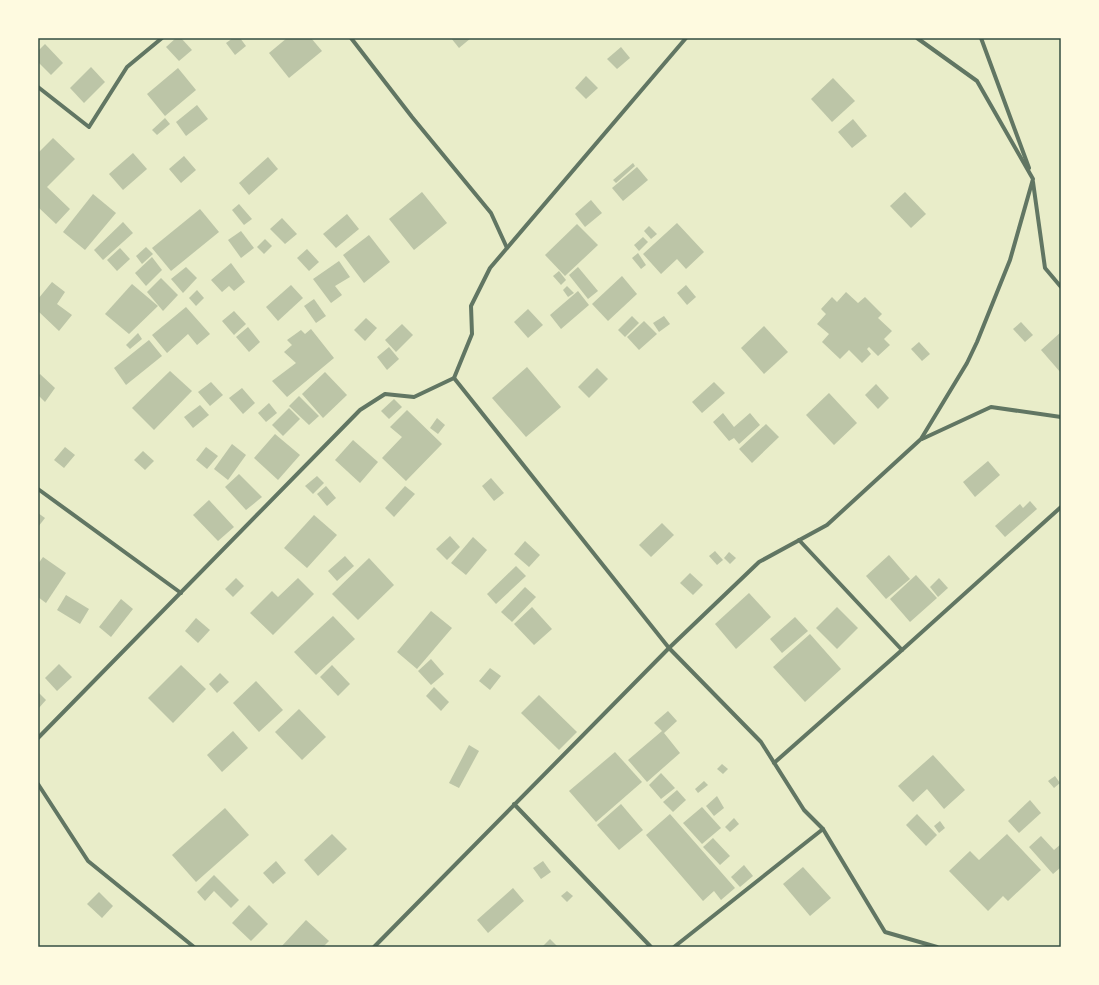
<svg xmlns="http://www.w3.org/2000/svg" width="1099" height="985" font-family="'Fira Sans Condensed',sans-serif">
	<style>
		.building { fill: #bcc5a7 }
		.lines { fill: none; stroke-linecap: round; stroke-linejoin: round }
		.minor { stroke: #617663; stroke-width: 4 }
		.neatline { fill: none; stroke: #344e41; stroke-width: 1.5 }
	</style>
	<rect width="100%" height="100%" fill="#e9edc9"/>
	<g class="building">
		<path d="M176 38H181L192 50 179 61 166 47Z"/>
		<path d="M233 38H240L246 46 235 55 226 43Z"/>
		<path d="M287 38H311L322 51 289 78 269 53Z"/>
		<path d="M451 38H471L459 48Z"/>
		<path d="M45 44 63 63 51 75 38 62V51Z"/>
		<path d="M621 47 630 58 617 69 607 59Z"/>
		<path d="M91 67 105 82 84 103 70 88Z"/>
		<path d="M178 68 196 90 165 116 147 94Z"/>
		<path d="M586 76 598 88 586 99 575 88Z"/>
		<path d="M833 78 855 101 832 122 811 99Z"/>
		<path d="M197 105 208 119 186 136 176 122Z"/>
		<path d="M165 118 170 124 157 135 152 130Z"/>
		<path d="M853 119 867 136 852 148 838 132Z"/>
		<path d="M53 138 75 159 47 187 70 209 56 224 38 207V153Z"/>
		<path d="M133 153 147 169 123 190 109 174Z"/>
		<path d="M184 156 196 170 181 183 169 169Z"/>
		<path d="M268 157 278 169 249 195 239 183Z"/>
		<path d="M633 163 635 166 616 183 613 180Z"/>
		<path d="M637 167 648 180 623 201 612 188Z"/>
		<path d="M422 192 447 223 414 250 389 219Z"/>
		<path d="M905 192 926 214 911 228 890 206Z"/>
		<path d="M93 194 116 213 85 250 63 232Z"/>
		<path d="M591 200 602 213 585 227 575 214Z"/>
		<path d="M239 204 252 219 244 225 232 210Z"/>
		<path d="M200 209 219 232 171 271 152 248Z"/>
		<path d="M347 214 359 229 336 248 323 234Z"/>
		<path d="M282 218 297 234 285 244 270 229Z"/>
		<path d="M123 222 133 233 103 260 94 250Z"/>
		<path d="M677 223 704 252 686 269 677 259 661 274 643 254Z"/>
		<path d="M577 224 598 245 565 276 545 255Z"/>
		<path d="M649 226 657 234 651 239 644 231Z"/>
		<path d="M241 231 254 248 241 258 228 240Z"/>
		<path d="M369 235 390 262 364 283 343 255Z"/>
		<path d="M643 237 648 242 639 251 634 245Z"/>
		<path d="M265 239 272 246 264 254 257 247Z"/>
		<path d="M146 247 153 254 142 264 136 256Z"/>
		<path d="M120 248 130 259 117 271 107 260Z"/>
		<path d="M307 249 319 262 309 271 297 258Z"/>
		<path d="M638 253 646 265 641 269 632 258Z"/>
		<path d="M152 257 162 270 146 286 135 273Z"/>
		<path d="M339 261 350 277 335 286 342 295 331 303 313 279Z"/>
		<path d="M231 263 245 282 234 291 229 286 222 292 211 280Z"/>
		<path d="M186 267 197 278 183 293 171 279Z"/>
		<path d="M578 267 598 291 588 299 569 275Z"/>
		<path d="M559 271 566 280 561 285 553 276Z"/>
		<path d="M622 276 637 294 608 321 592 304Z"/>
		<path d="M161 278 178 295 163 311 147 292Z"/>
		<path d="M52 282 65 292 57 304 72 315 59 331 38 311V299Z"/>
		<path d="M132 284 158 306 129 334 105 314Z"/>
		<path d="M291 285 303 298 278 321 266 307Z"/>
		<path d="M686 285 696 297 687 305 677 293Z"/>
		<path d="M567 286 574 293 568 297 563 290Z"/>
		<path d="M197 290 204 298 196 306 189 298Z"/>
		<path d="M578 291 589 305 561 329 550 315Z"/>
		<path d="M846 292 858 303 865 297 882 314 878 318 892 331 884 339 890 345 878 356 869 347 867 349 871 354 862 363 849 350 840 359 822 342 829 334 817 324 826 314 821 309 832 297 837 302Z"/>
		<path d="M314 299 326 316 316 323 304 306Z"/>
		<path d="M186 307 210 334 197 345 188 334 167 353 152 335Z"/>
		<path d="M528 309 543 325 528 338 514 322Z"/>
		<path d="M234 311 246 324 234 335 222 321Z"/>
		<path d="M632 316 639 323 625 337 618 330Z"/>
		<path d="M664 316 670 324 659 332 653 323Z"/>
		<path d="M366 318 377 328 365 341 354 330Z"/>
		<path d="M644 321 657 334 639 350 627 337Z"/>
		<path d="M1021 322 1033 335 1025 342 1013 329Z"/>
		<path d="M402 324 413 335 396 352 385 340Z"/>
		<path d="M764 326 788 352 764 374 741 348Z"/>
		<path d="M248 327 260 342 249 352 236 337Z"/>
		<path d="M311 329 334 358 287 397 272 381 296 363 284 352 292 345 287 340 301 330 305 334Z"/>
		<path d="M1061 332V373L1041 350Z"/>
		<path d="M138 333 142 339 130 349 126 345Z"/>
		<path d="M149 340 162 356 126 385 114 368Z"/>
		<path d="M919 342 930 354 922 361 911 349Z"/>
		<path d="M389 347 399 359 387 370 377 357Z"/>
		<path d="M527 367 561 407 526 437 492 398Z"/>
		<path d="M597 368 608 379 589 398 578 387Z"/>
		<path d="M170 371 192 391 154 430 132 408Z"/>
		<path d="M325 372 347 395 323 418 302 394Z"/>
		<path d="M40 374 55 388 45 402 38 395V376Z"/>
		<path d="M211 382 223 395 210 406 198 392Z"/>
		<path d="M714 382 725 393 702 413 692 402Z"/>
		<path d="M876 384 889 398 878 409 865 395Z"/>
		<path d="M242 388 255 403 243 414 229 398Z"/>
		<path d="M829 393 857 423 834 445 806 415Z"/>
		<path d="M299 396 319 416 309 425 289 406Z"/>
		<path d="M394 399 402 407 389 419 381 411Z"/>
		<path d="M269 403 277 413 266 422 258 413Z"/>
		<path d="M200 405 209 415 193 428 184 417Z"/>
		<path d="M289 408 300 419 283 436 272 425Z"/>
		<path d="M407 410 442 444 406 481 382 458 402 437 390 427Z"/>
		<path d="M723 413 734 427 750 413 760 425 739 444 734 438 729 441 713 422Z"/>
		<path d="M437 418 445 425 438 434 430 428Z"/>
		<path d="M766 424 779 437 752 463 739 449Z"/>
		<path d="M275 434 300 455 278 480 254 458Z"/>
		<path d="M353 440 378 462 360 483 335 460Z"/>
		<path d="M232 444 246 455 228 480 214 469Z"/>
		<path d="M65 447 75 455 64 468 54 460Z"/>
		<path d="M206 447 218 456 207 469 196 460Z"/>
		<path d="M143 451 154 461 145 470 134 460Z"/>
		<path d="M988 461 1000 475 975 497 963 482Z"/>
		<path d="M239 474 262 497 246 510 225 487Z"/>
		<path d="M317 476 324 483 313 494 305 486Z"/>
		<path d="M491 478 504 493 494 501 482 486Z"/>
		<path d="M326 486 336 498 327 506 317 494Z"/>
		<path d="M405 486 415 494 394 517 385 508Z"/>
		<path d="M209 500 234 527 218 541 193 515Z"/>
		<path d="M1030 501 1037 509 1005 537 995 526 1020 504 1023 508Z"/>
		<path d="M38 513 45 518 38 527Z"/>
		<path d="M314 515 337 535 307 568 284 548Z"/>
		<path d="M662 523 674 535 651 557 639 545Z"/>
		<path d="M450 536 460 547 447 560 436 549Z"/>
		<path d="M473 537 487 550 466 575 451 563Z"/>
		<path d="M525 541 540 555 529 567 514 554Z"/>
		<path d="M715 551 723 560 717 565 709 556Z"/>
		<path d="M729 552 736 558 730 564 724 558Z"/>
		<path d="M889 555 910 579 886 599 866 576Z"/>
		<path d="M345 556 354 566 337 581 328 571Z"/>
		<path d="M43 557 66 573 46 603 38 597V564Z"/>
		<path d="M369 558 394 585 358 620 332 594Z"/>
		<path d="M516 566 526 576 496 604 487 594Z"/>
		<path d="M690 573 703 585 693 595 680 583Z"/>
		<path d="M916 575 937 598 910 622 890 599Z"/>
		<path d="M236 578 244 586 233 597 225 589Z"/>
		<path d="M298 578 314 594 273 635 250 613 272 591 278 597Z"/>
		<path d="M939 578 948 588 938 597 930 587Z"/>
		<path d="M525 587 536 597 512 622 501 612Z"/>
		<path d="M749 593 771 617 736 649 715 624Z"/>
		<path d="M66 595 89 609 80 624 57 610Z"/>
		<path d="M121 599 133 609 111 637 99 627Z"/>
		<path d="M532 607 552 629 534 645 514 624Z"/>
		<path d="M837 607 858 628 837 649 816 628Z"/>
		<path d="M431 611 452 628 417 669 397 652Z"/>
		<path d="M333 616 355 639 316 675 294 652Z"/>
		<path d="M795 617 808 631 782 653 770 639Z"/>
		<path d="M196 618 210 630 198 643 185 631Z"/>
		<path d="M810 634 841 669 805 702 773 667Z"/>
		<path d="M431 659 444 674 431 685 418 671Z"/>
		<path d="M59 664 72 677 57 691 45 678Z"/>
		<path d="M181 665 206 689 173 723 148 698Z"/>
		<path d="M332 665 350 684 338 696 320 677Z"/>
		<path d="M490 668 501 676 490 690 479 681Z"/>
		<path d="M220 673 229 682 217 693 209 684Z"/>
		<path d="M256 681 283 710 259 732 233 703Z"/>
		<path d="M434 687 449 702 441 711 426 696Z"/>
		<path d="M38 692 46 700 38 709Z"/>
		<path d="M539 695 577 732 559 750 521 713Z"/>
		<path d="M299 709 326 737 302 760 275 732Z"/>
		<path d="M668 711 677 721 664 733 680 753 647 782 628 760 662 731 654 723Z"/>
		<path d="M233 731 248 748 222 772 207 755Z"/>
		<path d="M469 745 479 751 459 788 449 783Z"/>
		<path d="M615 752 642 782 596 822 569 791Z"/>
		<path d="M933 755 965 790 944 809 927 789 913 802 898 786Z"/>
		<path d="M722 764 728 769 723 774 717 769Z"/>
		<path d="M661 773 675 788 661 799 649 785Z"/>
		<path d="M1055 776 1060 783 1054 788 1048 781Z"/>
		<path d="M704 781 708 785 698 793 695 789Z"/>
		<path d="M677 790 686 800 673 812 663 802Z"/>
		<path d="M717 796 724 808 714 816 706 806Z"/>
		<path d="M1030 800 1041 813 1019 833 1008 821Z"/>
		<path d="M621 804 643 830 619 850 597 825Z"/>
		<path d="M702 807 721 828 702 844 683 823Z"/>
		<path d="M225 808 249 835 196 882 172 855Z"/>
		<path d="M670 814 735 888 721 900 714 891 703 901 646 835Z"/>
		<path d="M917 814 937 835 926 846 906 825Z"/>
		<path d="M734 818 739 824 730 832 725 827Z"/>
		<path d="M940 821 945 828 939 833 934 826Z"/>
		<path d="M332 834 347 849 318 876 304 860Z"/>
		<path d="M1007 834 1041 870 1008 901 1003 896 988 911 949 871 970 851 979 860Z"/>
		<path d="M1041 836 1054 850 1061 844V867L1053 874 1029 847Z"/>
		<path d="M713 838 730 856 720 865 703 847Z"/>
		<path d="M276 861 286 873 273 884 263 873Z"/>
		<path d="M543 861 551 872 541 879 533 868Z"/>
		<path d="M744 865 753 876 740 887 731 877Z"/>
		<path d="M803 867 831 898 810 916 783 884Z"/>
		<path d="M214 875 239 900 231 908 214 891 205 901 197 892Z"/>
		<path d="M513 888 524 901 488 933 477 920Z"/>
		<path d="M567 891 573 896 567 902 561 896Z"/>
		<path d="M99 892 113 906 102 918 87 904Z"/>
		<path d="M249 905 268 924 251 941 232 923Z"/>
		<path d="M306 920 329 941 323 947H281Z"/>
		<path d="M550 939 558 947H542Z"/>
	</g>
	<g class="lines">
		<g class="minor">
			<path d="M351 38 412 117 491 213 507 248"/>
			<path d="M981 38 1029 168"/>
			<path d="M38 87 89 127 127 67 162 38"/>
			<path d="M1033 182 1045 268 1061 287"/>
			<path d="M454 378 669 648 761 742 804 810 823 829 885 932 937 947"/>
			<path d="M922 439 991 407 1061 417"/>
			<path d="M38 489 181 593"/>
			<path d="M799 540 902 650"/>
			<path d="M38 738 360 410 385 394 414 397 454 378 472 334 471 306 490 268 686 38"/>
			<path d="M774 763 902 650 1061 507"/>
			<path d="M38 784 88 861 194 947"/>
			<path d="M514 804 651 947"/>
			<path d="M374 947 669 648 759 562 827 525 921 439 967 363 977 342 1010 260 1033 179 977 81 917 38"/>
			<path d="M674 947 823 829"/>
		</g>
	</g>
	<rect width="1099" height="985" fill="none" stroke="#fefae0" stroke-width="78"/>
	<rect x="39" y="39" width="1021" height="907" class="neatline"/>
</svg>
